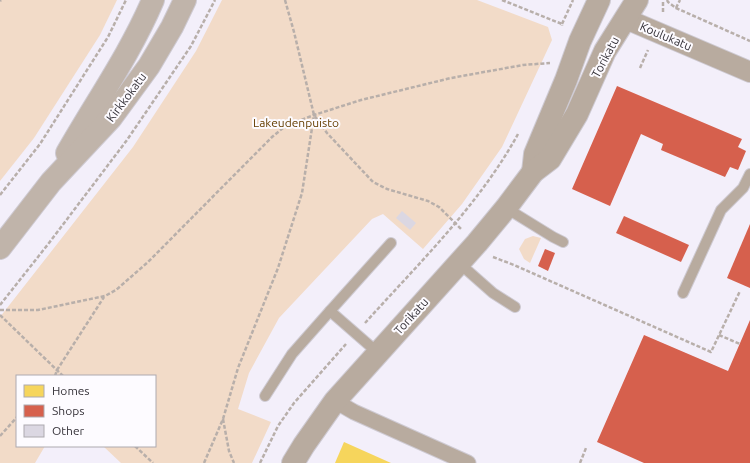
<svg xmlns="http://www.w3.org/2000/svg" width="750" height="463" font-family="Ubuntu,sans-serif">
	<style>
		.green { fill: #f2dbc8 }
		.homes { fill: #f6d55c }
		.shops { fill: #d6604d }
		.building { fill: #dbd7e2 }
		.lines { fill: none; stroke-linecap: round; stroke-linejoin: round }
		.service-casing { stroke: #cecad2; stroke-width: 12 }
		.pedestrian-casing { stroke: #cecad2; stroke-width: 17 }
		.minor-casing { stroke: #cecad2; stroke-width: 22 }
		.tertiary-casing { stroke: #cecad2; stroke-width: 24 }
		.secondary-casing { stroke: #cecad2; stroke-width: 24 }
		.path { stroke: #b8afaa; stroke-width: 2.5; stroke-dasharray: 4 2; stroke-linecap: butt }
		.service { stroke: #b8ab9f; stroke-width: 10 }
		.pedestrian { stroke: #b8ab9f; stroke-width: 15 }
		.minor { stroke: #b8ab9f; stroke-width: 20 }
		.tertiary { stroke: #b8ab9f; stroke-width: 22 }
		.secondary { stroke: #c0b4aa; stroke-width: 22 }
		.labels { text-anchor: middle; dominant-baseline: central; stroke-width: 4; stroke-linejoin: round; paint-order: stroke }
		.street-label { font-size: 12px; fill: #343138; stroke: #fdfbff }
		.park-label { font-size: 12px; fill: #643d00; stroke: #fdfbff }
	</style>
	<rect width="100%" height="100%" fill="#f3effa"/>
	<g class="green">
		<path d="M0 0H117L100 35 34 138 0 181Z"/>
		<path d="M222 0H477L548 27 552 40 502 147 462 204 423 249 383 214 372 219 279 318 249 373 238 409 271 422 252 463H121L103 446H155V376H17V446H45L35 463H0V317L133 147 196 51Z"/>
		<path d="M533 236 541 238 530 263 524 259 519 249 525 239Z"/>
	</g>
	<path class="homes" d="M344 442 391 463H335Z"/>
	<g class="shops">
		<path d="M617 86 742 139 738 147 746 151 738 170 730 167 725 177 661 150 663 144 641 134 610 206 572 189Z"/>
		<path d="M624 216 689 245 681 262 616 233Z"/>
		<path d="M750 224V288L727 278Z"/>
		<path d="M545 249 555 253 548 271 538 266Z"/>
		<path d="M750 320V463H644L597 442 644 335 728 371Z"/>
	</g>
	<path class="building" d="M402 211 416 223 410 230 396 218Z"/>
	<g class="lines">
		<g class="service-casing">
			<g id="service">
				<path d="M506 208 553 237 563 242"/>
				<path d="M459 263 493 293 515 307"/>
				<path d="M683 293 721 210 743 188 750 174"/>
				<path d="M330 311 391 243"/>
				<path d="M265 396 292 354 330 311 377 352"/>
			</g>
		</g>
		<g class="pedestrian-casing">
			<path id="pedestrian" d="M335 401 354 412 468 463"/>
		</g>
		<g class="minor-casing">
			<path id="minor" d="M626 19 750 72"/>
		</g>
		<g class="tertiary-casing">
			<g id="tertiary">
				<path d="M533 172 535 154 566 80 580 41 599 0"/>
				<path d="M293 463 304 445 335 401 477 243 506 208 533 172 550 159 577 114 605 51 637 0"/>
			</g>
		</g>
		<g class="secondary-casing">
			<g id="secondary">
				<path d="M67 153C96 102 130 54 153 0"/>
				<path d="M0 248 51 182 111 118 149 66 172 27 185 0"/>
			</g>
		</g>
		<g class="path">
			<path d="M285 0 294 32 314 115 327 133 373 182 387 189 428 201 439 207 461 229"/>
			<path d="M502 0 562 24V26"/>
			<path d="M667 0 668 2 676 8 750 41"/>
			<path d="M0 1 1 0"/>
			<path d="M676 8 680 0"/>
			<path d="M663 12V0"/>
			<path d="M562 24 573 0"/>
			<path d="M640 68 648 50"/>
			<path d="M0 195 40 144 108 37 126 0"/>
			<path d="M493 257 514 265 711 352 740 291"/>
			<path d="M0 305 49 243 127 140 191 46 215 0"/>
			<path d="M0 310H38L105 296 116 290 148 262 272 137 283 128 291 124 314 115 361 100 451 78 523 65 550 63"/>
			<path d="M0 315 63 376"/>
			<path d="M365 323C419 263 479 205 518 134"/>
			<path d="M719 335 740 344"/>
			<path d="M55 376 57 370 104 297"/>
			<path d="M223 419 229 451 234 463"/>
			<path d="M0 436 17 417"/>
			<path d="M135 446 153 463"/>
			<path d="M204 463 223 419 238 368 278 268 302 193 314 115"/>
			<path d="M260 463 278 426 294 403 346 344"/>
			<path d="M580 463 586 448"/>
		</g>
		<use href="#service" class="service"/>
		<use href="#pedestrian" class="pedestrian"/>
		<use href="#minor" class="minor"/>
		<use href="#tertiary" class="tertiary"/>
		<use href="#secondary" class="secondary"/>
	</g>
	<g class="labels">
		<g class="street-label">
			<text transform="translate(666 36) rotate(23)">Koulukatu</text>
			<text transform="translate(605 57) rotate(-62)">Torikatu</text>
			<text transform="translate(126 97) rotate(-53)">Kirkkokatu</text>
			<text transform="translate(411 316) rotate(-48)">Torikatu</text>
		</g>
		<g class="park-label">
			<text x="296" y="122">Lakeudenpuisto</text>
		</g>
	</g>
	<rect x="16" y="375" width="140" height="72" fill="#fdfbff" stroke="#adaaaf"/>
	<rect x="24" y="385" width="20" height="12" fill="#f6d55c" stroke="#adaaaf"/>
	<text x="52" y="395" font-size="12" fill="#343138">Homes</text>
	<rect x="24" y="405" width="20" height="12" fill="#d6604d" stroke="#adaaaf"/>
	<text x="52" y="415" font-size="12" fill="#343138">Shops</text>
	<rect x="24" y="425" width="20" height="12" fill="#dbd7e2" stroke="#adaaaf"/>
	<text x="52" y="435" font-size="12" fill="#343138">Other</text>
</svg>
